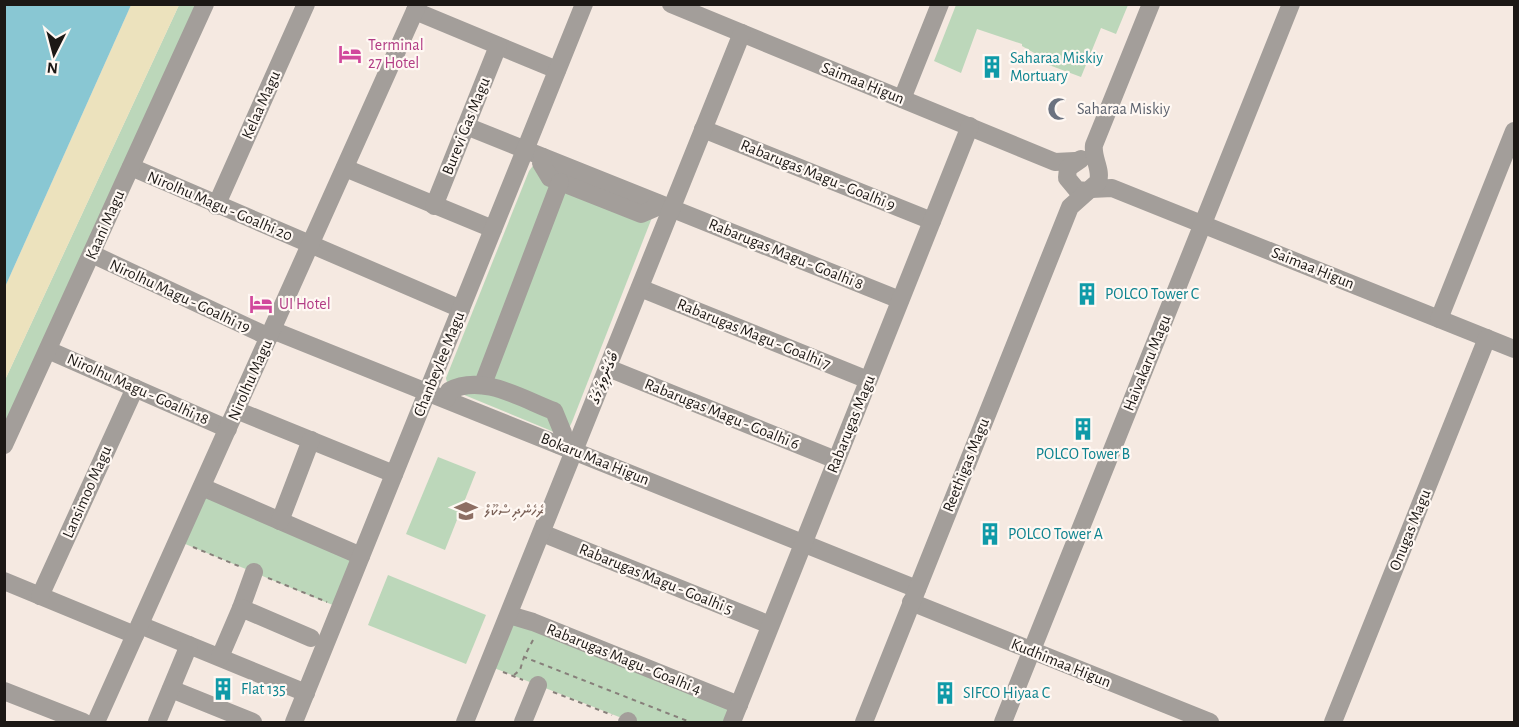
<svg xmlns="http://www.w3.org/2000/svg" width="1519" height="727" font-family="'Alegreya Sans','Noto Sans Thaana',sans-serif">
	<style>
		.green { fill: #bcd7ba }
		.sand { fill: #ece2bd }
		.water { fill: #89c7d3 }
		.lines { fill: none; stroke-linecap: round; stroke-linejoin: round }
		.path { stroke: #877f7a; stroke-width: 2; stroke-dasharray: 4.5 4.5; stroke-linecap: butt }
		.minor { stroke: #a39e9a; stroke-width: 18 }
		.labels { text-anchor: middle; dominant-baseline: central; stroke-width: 4.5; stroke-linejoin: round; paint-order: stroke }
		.hotel-label { font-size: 16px; fill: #b23c85; stroke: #fff8f3; text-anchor: start }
		.culture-label { font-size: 16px; fill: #0d838f; stroke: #fff8f3; text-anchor: start }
		.street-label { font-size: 16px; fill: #1c1815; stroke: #fff8f3 }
		.worship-label { font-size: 16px; fill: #5b616d; stroke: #fff8f3; text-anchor: start }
		.education-label { font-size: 16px; fill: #785e54; stroke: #fff8f3; text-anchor: start }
	</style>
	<rect width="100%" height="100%" fill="#f5e9e1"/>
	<g class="green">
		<path d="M179 5H205L5 441V380Z"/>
		<path d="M956 5V4L1128 5 1116 34 1101 28 1081 77 1049 65 1050 62 1022 46V44L977 29 961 73 934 61Z"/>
		<path d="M535 163 653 215 572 422 570 426 554 432 457 392 447 383 446 378 529 171Z"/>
		<path d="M438 457 476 472 445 550 406 534Z"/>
		<path d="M202 487 361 556 340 608 178 541Z"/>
		<path d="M388 575 486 615 466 664 368 625Z"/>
		<path d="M509 615 739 705 732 722H632L489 666Z"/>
	</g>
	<path class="sand" d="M131 5H179L5 380V287Z"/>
	<path class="water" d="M5 4 131 5 5 287 4 5Z"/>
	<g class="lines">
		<g class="path">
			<path d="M193 547 241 567"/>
			<path d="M268 578 327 602"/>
			<path d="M533 640 524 657 690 722"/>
			<path d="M503 672 523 680"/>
			<path d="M514 675 520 670 524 657"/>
			<path d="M553 692 612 715"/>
		</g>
		<g class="minor">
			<path d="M671 4 1055 162 1075 161"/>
			<path d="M415 11 557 70"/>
			<path d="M902 99 940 4"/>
			<path d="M466 126 900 300"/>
			<path d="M703 129 932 221"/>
			<path d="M543 157 541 163 550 178 641 214 655 208 657 203"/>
			<path d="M1081 159 1068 168 1067 178 1077 190 1087 191"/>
			<path d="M131 167 461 309"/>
			<path d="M345 168 493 229"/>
			<path d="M1091 189 1112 188 1514 349"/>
			<path d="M216 206 306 4"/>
			<path d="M434 206 498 46"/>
			<path d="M92 254 269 337"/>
			<path d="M640 288 868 380"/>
			<path d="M1439 319 1514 131"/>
			<path d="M272 330 917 589"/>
			<path d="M48 350 228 429"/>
			<path d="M608 368 836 460"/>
			<path d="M483 384 560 182"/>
			<path d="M446 399 449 391C482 373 522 399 554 411L563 433 559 445"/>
			<path d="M236 410 394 474"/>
			<path d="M4 445 205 4"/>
			<path d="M202 487 361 556"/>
			<path d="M280 521 311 440"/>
			<path d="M542 533 770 625"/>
			<path d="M4 581 135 635"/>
			<path d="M40 596 135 388"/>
			<path d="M911 602 1210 722"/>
			<path d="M241 608 254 572"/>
			<path d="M509 615 533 622 739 705"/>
			<path d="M140 625 306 693"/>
			<path d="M220 657 241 608 311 638"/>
			<path d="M171 689 253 722"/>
			<path d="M4 691 83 722"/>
			<path d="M96 722 418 4"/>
			<path d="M157 722 189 645"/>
			<path d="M294 722 584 4"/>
			<path d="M465 722 742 33"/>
			<path d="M523 722 538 685"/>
			<path d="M627 722 628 721"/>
			<path d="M732 722 970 126"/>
			<path d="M864 722 1070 207 1098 182C1102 169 1092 158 1094 145L1151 4"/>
			<path d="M1003 722 1291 4"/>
			<path d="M1333 722 1487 338"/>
		</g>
	</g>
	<defs>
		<g id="hotel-bare" transform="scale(1.8)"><path d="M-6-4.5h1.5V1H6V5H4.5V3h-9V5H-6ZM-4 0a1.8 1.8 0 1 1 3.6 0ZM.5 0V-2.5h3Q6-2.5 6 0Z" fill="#d1479c" stroke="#fff8f3" stroke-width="2.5" paint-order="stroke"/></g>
		<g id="building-bare" transform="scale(1.8)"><path d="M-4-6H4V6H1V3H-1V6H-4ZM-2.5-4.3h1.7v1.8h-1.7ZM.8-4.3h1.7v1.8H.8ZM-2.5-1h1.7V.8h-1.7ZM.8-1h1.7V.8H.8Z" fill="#0f9aa8" stroke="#fff8f3" stroke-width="2.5" paint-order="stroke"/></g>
		<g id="mosque-bare" transform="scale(1.8)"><path d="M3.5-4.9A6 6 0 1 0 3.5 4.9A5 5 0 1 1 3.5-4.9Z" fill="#6b7280" stroke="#fff8f3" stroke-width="2.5" paint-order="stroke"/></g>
		<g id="school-bare" transform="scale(1.8)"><path d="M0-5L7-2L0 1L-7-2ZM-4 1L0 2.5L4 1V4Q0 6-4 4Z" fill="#8d6e63" stroke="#fff8f3" stroke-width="2.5" paint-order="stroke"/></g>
	</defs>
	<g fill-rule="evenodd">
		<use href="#hotel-bare" x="350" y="54"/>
		<use href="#building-bare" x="992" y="67"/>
		<use href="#mosque-bare" x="1059" y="109"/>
		<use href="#building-bare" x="1087" y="294"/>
		<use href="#hotel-bare" x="261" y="304"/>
		<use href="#building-bare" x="1083" y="429"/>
		<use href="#school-bare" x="466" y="511"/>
		<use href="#building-bare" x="990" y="534"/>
		<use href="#building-bare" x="223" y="689"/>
		<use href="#building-bare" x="945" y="693"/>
	</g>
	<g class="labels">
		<g class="hotel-label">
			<text x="368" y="45">Terminal<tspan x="368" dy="18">27 Hotel</tspan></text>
			<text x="279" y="304">UI Hotel</text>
		</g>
		<g class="culture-label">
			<text x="1010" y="58">Saharaa Miskiy<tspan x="1010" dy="18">Mortuary</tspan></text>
			<text x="1105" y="294">POLCO Tower C</text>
			<text x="1083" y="454" text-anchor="middle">POLCO Tower B</text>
			<text x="1008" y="534">POLCO Tower A</text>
			<text x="241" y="689">Flat 135</text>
			<text x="963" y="693">SIFCO Hiyaa C</text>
		</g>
		<g class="street-label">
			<text transform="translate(863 83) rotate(22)">Saimaa Higun</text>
			<text transform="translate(261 105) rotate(-66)">Kelaa Magu</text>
			<text transform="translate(466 126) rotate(-68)">Burevi Gas Magu</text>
			<text transform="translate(818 175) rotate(22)">Rabarugas Magu - Goalhi 9</text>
			<text transform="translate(220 206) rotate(23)">Nirolhu Magu - Goalhi 20</text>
			<text transform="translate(105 225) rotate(-66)">Kaani Magu</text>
			<text transform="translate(786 254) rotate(22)">Rabarugas Magu - Goalhi 8</text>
			<text transform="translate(1313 268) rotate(22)">Saimaa Higun</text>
			<text transform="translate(180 296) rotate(25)">Nirolhu Magu - Goalhi 19</text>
			<text transform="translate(754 334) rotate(22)">Rabarugas Magu - Goalhi 7</text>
			<text transform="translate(1147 363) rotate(-68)">Haivakaru Magu</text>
			<text transform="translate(439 364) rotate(-68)">Chanbeylee Magu</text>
			<text transform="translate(604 378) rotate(-68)">ބޯގަންވިލާ މަގު</text>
			<text transform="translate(250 380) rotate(-66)">Nirolhu Magu</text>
			<text transform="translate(138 389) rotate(24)">Nirolhu Magu - Goalhi 18</text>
			<text transform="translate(722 414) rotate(22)">Rabarugas Magu - Goalhi 6</text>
			<text transform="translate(851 424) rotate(-68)">Rabarugas Magu</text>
			<text transform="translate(595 459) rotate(22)">Bokaru Maa Higun</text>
			<text transform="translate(966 465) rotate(-68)">Reethigas Magu</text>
			<text transform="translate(87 492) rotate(-66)">Lansimoo Magu</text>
			<text transform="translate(1410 530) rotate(-68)">Onugas Magu</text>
			<text transform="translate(656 579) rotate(22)">Rabarugas Magu - Goalhi 5</text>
			<text transform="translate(624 659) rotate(22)">Rabarugas Magu - Goalhi 4</text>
			<text transform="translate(1061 663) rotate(22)">Kudhimaa Higun</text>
		</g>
		<g class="worship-label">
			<text x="1077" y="109">Saharaa Miskiy</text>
		</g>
		<g class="education-label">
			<text x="484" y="511">ރެހެންދި ސްކޫލް</text>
		</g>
	</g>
	<rect width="1519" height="727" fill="none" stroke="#1c1815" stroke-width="12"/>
	<g transform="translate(54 54) rotate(186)" stroke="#fff8f3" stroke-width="4.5" paint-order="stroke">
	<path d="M0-4.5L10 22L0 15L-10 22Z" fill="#1c1815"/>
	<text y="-9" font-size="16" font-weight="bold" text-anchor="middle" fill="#1c1815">N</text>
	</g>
</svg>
